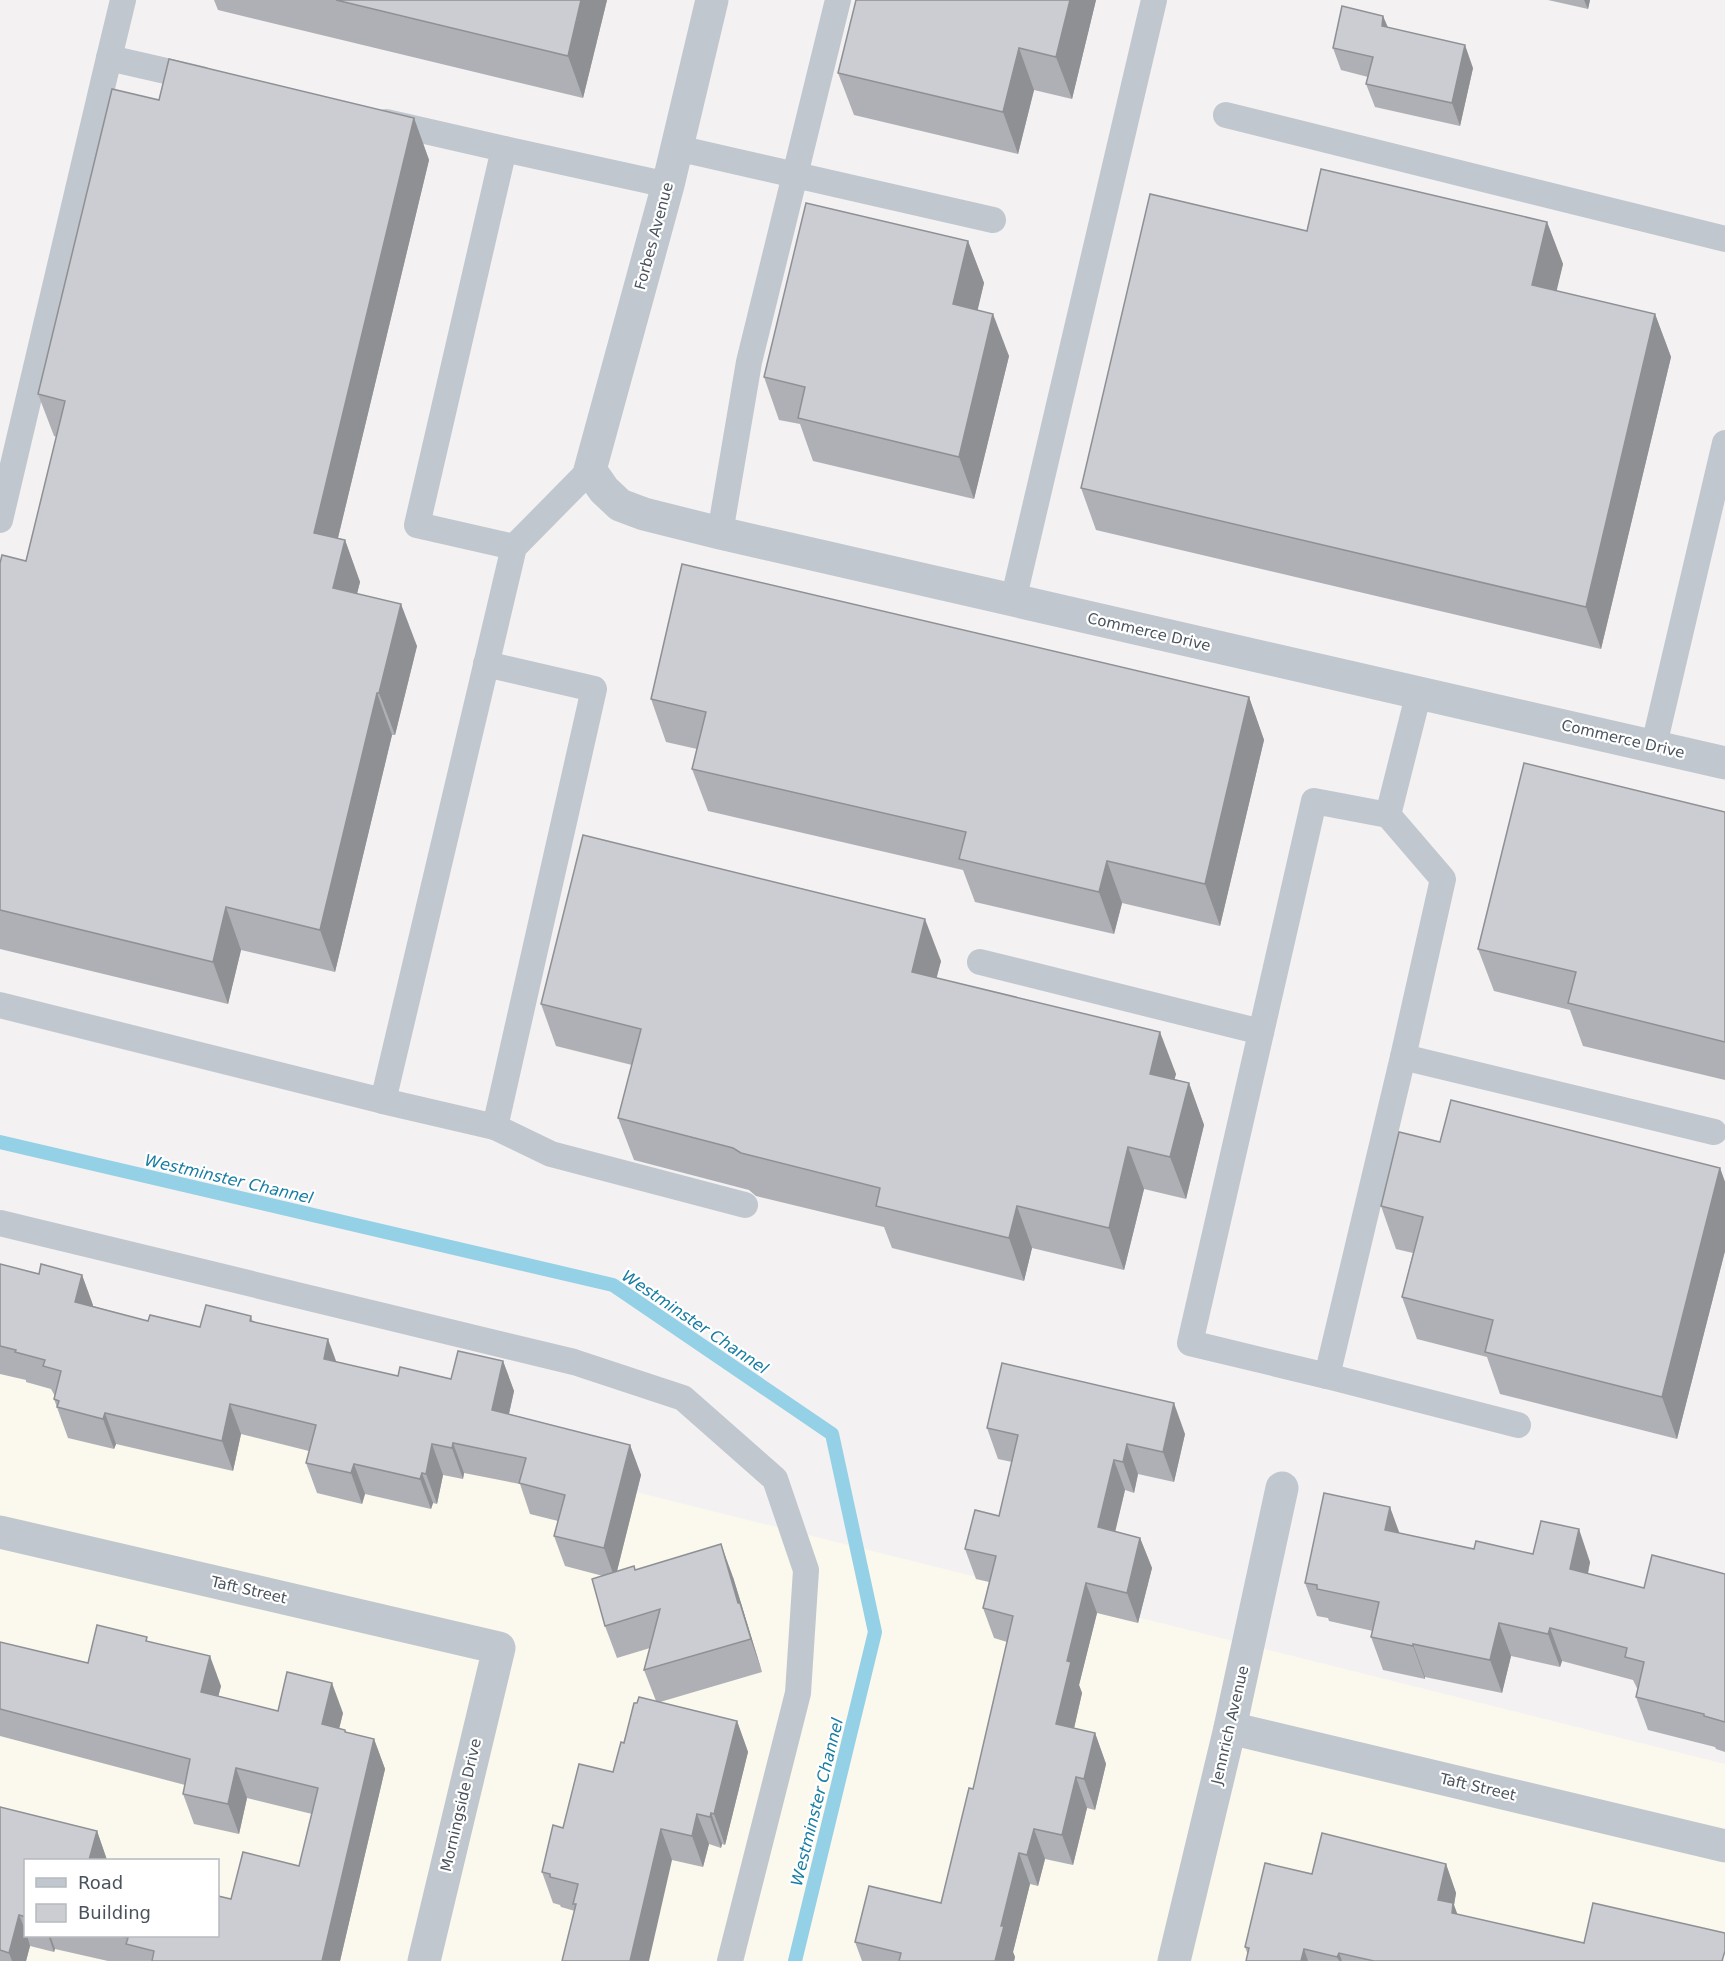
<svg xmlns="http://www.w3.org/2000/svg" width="1725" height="1961" font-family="'DejaVu Sans',sans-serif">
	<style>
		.commercial { fill: #fbf8ed; fill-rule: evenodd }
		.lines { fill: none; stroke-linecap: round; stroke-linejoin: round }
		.stream { stroke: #94d0e6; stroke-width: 14 }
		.service { stroke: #c0c7ce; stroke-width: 26 }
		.minor { stroke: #c0c7ce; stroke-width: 33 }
		.wall { fill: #afb0b5 }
		.shaded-wall { fill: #8e9094 }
		.building { fill: #cbcdd3; stroke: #8e9094; stroke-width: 1.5 }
		.labels { text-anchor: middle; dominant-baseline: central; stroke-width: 4.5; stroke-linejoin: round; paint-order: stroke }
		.street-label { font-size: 15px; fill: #4a535d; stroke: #fff }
		.water-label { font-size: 16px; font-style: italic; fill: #177da3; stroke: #fff }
	</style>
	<rect width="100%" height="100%" fill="#f3f1f1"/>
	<path class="commercial" d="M0 1333 1725 1764V1961H0ZM26 1860H218V1936H26Z"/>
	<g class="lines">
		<path class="stream" d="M0 1142 613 1285 832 1434 875 1632 795 1961"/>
		<g class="service">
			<path d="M109 58 123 0"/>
			<path d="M1226 115 1725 239"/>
			<path d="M386 122 504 149 417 525 514 547"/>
			<path d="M677 148 993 220"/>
			<path d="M504 149 668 185"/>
			<path d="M0 520 109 58 201 79"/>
			<path d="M720 533 749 362 838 0"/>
			<path d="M1013 601 1154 0"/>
			<path d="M1654 745 1725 443"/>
			<path d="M1388 815 1314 801 1190 1343 1327 1376 1403 1057 1443 879 1388 815 1419 692"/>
			<path d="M980 962 1261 1032"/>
			<path d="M0 1005 383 1101 514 547 590 470"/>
			<path d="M1403 1057 1714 1132"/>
			<path d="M383 1101 495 1127 594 689 486 664"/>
			<path d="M495 1127 551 1154 745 1205"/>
			<path d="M0 1223 574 1362 683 1398 775 1479 806 1570 798 1693 730 1961"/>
			<path d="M1327 1376 1518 1425"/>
		</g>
		<g class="minor">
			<path d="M712 0 668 185 590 470 604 490 620 505 644 514 720 533 1725 763"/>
			<path d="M0 1532 499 1648 424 1961"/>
			<path d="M1230 1728 1725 1846"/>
			<path d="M1174 1961 1230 1728 1282 1488"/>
		</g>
	</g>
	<g class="wall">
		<path d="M214 0H607L583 98 218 10Z"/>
		<path d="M856 0H1096L1072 99 1034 90 1018 154 854 115 838 73Z"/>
		<path d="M1548 0H1590L1588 9Z"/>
		<path d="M1383 16 1388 27 1473 68 1460 126 1375 107 1366 84 1368 77 1341 70 1333 48Z"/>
		<path d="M414 118 429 160 338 538 345 540 360 582 357 593 417 646 395 735H392L335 972 241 950 228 1004 0 949V563L26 561 57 437 54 436 38 394Z"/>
		<path d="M1547 222 1563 264 1556 291 1655 314 1671 357 1601 649 1096 530 1081 488 1307 231Z"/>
		<path d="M968 241 984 283 977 310 1009 356 974 499 813 461 800 424 779 420 764 377Z"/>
		<path d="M1249 697 1264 740 1220 926 1122 903 1114 934 975 902 963 870 708 811 692 769 697 749 666 742 651 699Z"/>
		<path d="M1725 812V1080L1583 1046 1570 1010 1494 991 1478 949Z"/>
		<path d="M941 961 936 978 1176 1074 1174 1079 1189 1083 1204 1125 1186 1199 1144 1189 1124 1270 1032 1248 1024 1281 892 1248 884 1227 756 1196 749 1190 634 1160 618 1118 632 1065 556 1046 541 1004Z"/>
		<path d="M1440 1142 1720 1168 1725 1182V1251L1677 1439 1500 1394 1487 1357 1417 1339 1402 1297 1413 1253 1396 1249 1381 1206Z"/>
		<path d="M0 1264 39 1274 82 1275 93 1306 148 1321 200 1327 251 1316 253 1322 336 1362 398 1376 451 1379 503 1361 514 1391 509 1414 630 1445 641 1475 617 1571 635 1570 733 1577 762 1672 660 1702 737 1721 748 1752 725 1845 722 1844 721 1848 709 1844 703 1867 672 1860 575 1911 561 1907 560 1905 553 1903 542 1872 563 1828 613 1772 637 1703 656 1701 644 1670 650 1648 617 1658 605 1626 603 1576 565 1566 554 1536 558 1521 530 1514 520 1484 464 1473 463 1479 443 1475 437 1504 433 1503 431 1509 365 1494 362 1504 317 1493 306 1463 309 1451 241 1434 233 1471 116 1444 114 1449 68 1438 54 1399 55 1396 51 1389 26 1382V1380L0 1374Z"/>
		<path d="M987 1428 1185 1434 1174 1482 1138 1474 1134 1493 1125 1490 1115 1531 1140 1538 1152 1568 1138 1623 1097 1613 1079 1685 1082 1693 1074 1728 1095 1733 1106 1764 1095 1810 1087 1808 1073 1865 1045 1859 1038 1886 1030 1884 1013 1952 1015 1957 1014 1961H862L855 1942 941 1903 973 1789 1007 1642 994 1638 983 1608 989 1582 976 1579 965 1549 999 1516 1012 1462 998 1459Z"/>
		<path d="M1400 1533 1474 1549 1533 1554 1590 1562 1588 1574 1644 1588 1725 1574V1752L1716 1749 1715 1747 1648 1730 1636 1697 1638 1690 1633 1680 1562 1661 1560 1667 1511 1656 1502 1693 1425 1677V1679L1383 1670 1371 1637 1373 1631 1329 1621 1328 1618 1317 1616 1305 1583Z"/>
		<path d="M149 1641 221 1686 218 1696 278 1711 343 1713 339 1728 345 1730 346 1733 374 1739 385 1769 340 1961H108L55 1949 54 1952 30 1946 26 1961H0V1807L97 1831 107 1860H26V1935H218L231 1899 299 1866 312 1814 247 1798 239 1834 194 1824 183 1794 185 1785 0 1736V1642L88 1663Z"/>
		<path d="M1446 1864 1456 1893 1454 1905 1457 1914 1584 1943 1725 1961H1246L1248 1955 1245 1947 1312 1874Z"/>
	</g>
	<g class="shaded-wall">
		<path d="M581 0H607L583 98 568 56Z"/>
		<path d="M1070 0H1096L1072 99 1056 57Z"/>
		<path d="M1584 0H1590L1588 9Z"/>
		<path d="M1383 16 1392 39 1382 26Z"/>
		<path d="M1465 45 1473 68 1460 126 1452 103Z"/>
		<path d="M1019 48 1034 90 1018 154 1003 112Z"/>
		<path d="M414 118 429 160 329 575 314 533Z"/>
		<path d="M1547 222 1563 264 1548 327 1532 285Z"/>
		<path d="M968 241 984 283 969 347 953 304Z"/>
		<path d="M993 314 1009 356 974 499 959 457Z"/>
		<path d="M1655 314 1671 357 1601 649 1586 607Z"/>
		<path d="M345 540 360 582 348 630 333 588Z"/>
		<path d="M401 604 417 646 395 735 379 693Z"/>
		<path d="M377 693 392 735 335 972 320 930Z"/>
		<path d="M1249 697 1264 740 1220 926 1205 884Z"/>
		<path d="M1107 861 1122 903 1114 934 1099 892Z"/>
		<path d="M226 907 241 950 228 1004 213 962Z"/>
		<path d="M925 919 941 961 927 1015 912 972Z"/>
		<path d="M1160 1032 1176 1074 1165 1116 1150 1074Z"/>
		<path d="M1189 1083 1204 1125 1186 1199 1170 1157Z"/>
		<path d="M1128 1147 1144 1189 1124 1270 1109 1228Z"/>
		<path d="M1720 1168 1725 1182V1251L1677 1439 1662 1397Z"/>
		<path d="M1017 1206 1032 1248 1024 1281 1009 1238Z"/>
		<path d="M82 1275 93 1305 87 1332 75 1302Z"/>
		<path d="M328 1339 339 1369 324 1359Z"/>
		<path d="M503 1361 514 1391 503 1440 492 1410Z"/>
		<path d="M1174 1403 1185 1434 1174 1482 1163 1452Z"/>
		<path d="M230 1404 241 1434 233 1471 222 1441Z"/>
		<path d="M105 1413 116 1444 114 1449 103 1419Z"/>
		<path d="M453 1443 464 1473 463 1479 452 1448Z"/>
		<path d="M432 1444 443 1475 437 1504 426 1474Z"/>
		<path d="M1127 1444 1138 1474 1134 1493 1123 1462Z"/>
		<path d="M630 1445 641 1475 615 1579 604 1548Z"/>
		<path d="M1114 1460 1125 1490 1109 1558 1098 1527Z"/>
		<path d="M354 1464 365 1494 362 1504 351 1473Z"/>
		<path d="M422 1473 433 1503 431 1509 420 1479Z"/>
		<path d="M1390 1507 1402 1540 1385 1530Z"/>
		<path d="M1579 1529 1590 1562 1582 1602 1570 1569Z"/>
		<path d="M1140 1538 1152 1568 1138 1623 1127 1593Z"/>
		<path d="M721 1544 733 1577 762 1672 738 1603Z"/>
		<path d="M1086 1583 1097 1613 1079 1685 1082 1693 1068 1755 1056 1724 1067 1661Z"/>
		<path d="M1499 1623 1511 1656 1502 1693 1490 1660Z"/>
		<path d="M1550 1628 1562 1661 1560 1667 1548 1634Z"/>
		<path d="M1413 1644 1425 1677V1679L1413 1646Z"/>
		<path d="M210 1656 221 1686 212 1722 201 1692Z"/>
		<path d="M332 1683 343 1713 333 1754 322 1724Z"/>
		<path d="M737 1721 748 1752 725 1845 714 1814Z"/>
		<path d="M1095 1733 1106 1764 1095 1810 1084 1779Z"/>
		<path d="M374 1739 385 1769 340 1961H322Z"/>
		<path d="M236 1768 247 1798 239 1834 228 1804Z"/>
		<path d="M1076 1777 1087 1808 1073 1865 1062 1835Z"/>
		<path d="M711 1813 722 1844 721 1848 710 1817Z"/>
		<path d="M697 1814 709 1844 703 1867 692 1836Z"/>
		<path d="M661 1829 672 1860 649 1961H630Z"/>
		<path d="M1034 1829 1045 1859 1038 1886 1027 1855Z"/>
		<path d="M97 1831 107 1860H89Z"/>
		<path d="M1019 1853 1030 1884 1013 1952 1015 1957 1014 1961H995L1001 1926Z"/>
		<path d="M1446 1864 1456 1893 1454 1905 1464 1932 1438 1900Z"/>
		<path d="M19 1915 26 1932V1935H27L30 1946 26 1961H12L9 1953Z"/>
		<path d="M48 1935H50L55 1949 54 1952Z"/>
		<path d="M1304 1949 1308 1961H1301Z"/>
		<path d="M1339 1953 1342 1961H1339L1337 1957Z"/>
	</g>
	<g class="building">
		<path d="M336 0H581L568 56Z"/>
		<path d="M856 0H1070L1056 57 1019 48 1003 112 838 73Z"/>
		<path d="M1342 6 1383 16 1382 26 1465 45 1452 103 1366 84 1373 57 1333 48Z"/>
		<path d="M169 59 414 118 314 533 345 540 333 588 401 604 379 693H377L320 930 226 907 213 962 0 910V563L2 555 26 561 65 401 38 394 112 89 159 100Z"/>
		<path d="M1321 169 1547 222 1532 285 1655 314 1586 607 1081 488 1150 194 1307 231Z"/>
		<path d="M806 203 968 241 953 304 993 314 959 457 798 418 805 387 764 377Z"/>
		<path d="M682 564 1249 697 1205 884 1107 861 1099 892 959 859 966 832 692 769 706 712 651 699Z"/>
		<path d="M1524 763 1725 812V1042L1568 1003 1576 972 1478 949Z"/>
		<path d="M583 835 925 919 912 972 1160 1032 1150 1074 1189 1083 1170 1157 1128 1147 1109 1228 1017 1206 1009 1238 876 1206 880 1188 741 1153 733 1148 618 1118 641 1029 541 1004Z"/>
		<path d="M1451 1100 1720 1168 1662 1397 1485 1352 1493 1320 1402 1297 1423 1217 1381 1206 1399 1132 1440 1142Z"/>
		<path d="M0 1264 39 1274 41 1264 82 1275 75 1302 148 1321 150 1315 200 1327 206 1305 251 1316 250 1321 328 1339 324 1359 398 1376 400 1367 451 1379 458 1351 503 1361 492 1410 630 1445 604 1548 554 1536 565 1495 519 1483 526 1458 453 1443 452 1448 432 1444 426 1474 422 1473 420 1479 354 1464 351 1473 306 1463 316 1425 230 1404 222 1441 105 1413 103 1419 57 1407 59 1401 54 1399 61 1371 43 1366 45 1360 15 1352 16 1350 0 1346Z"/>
		<path d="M1002 1363 1174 1403 1163 1452 1127 1444 1123 1462 1114 1460 1098 1527 1140 1538 1127 1593 1086 1583 1067 1661 1071 1662 1056 1724 1095 1733 1084 1779 1076 1777 1062 1835 1034 1829 1027 1855 1019 1853 1001 1926H1004L995 1961H899L901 1953 855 1942 869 1886 941 1903 969 1788 973 1789 1013 1616 983 1608 996 1556 965 1549 975 1510 999 1516 1018 1435 987 1428Z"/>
		<path d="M1324 1493 1390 1507 1385 1530 1474 1549 1476 1541 1533 1554 1541 1521 1579 1529 1570 1569 1644 1588 1652 1555 1725 1574V1722L1704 1716V1714L1636 1697 1644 1662 1625 1657 1627 1648 1550 1628 1548 1634 1499 1623 1490 1660 1413 1644V1646L1371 1637 1379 1602 1317 1589V1585L1305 1583Z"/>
		<path d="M721 1544 738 1603H740L751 1639 644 1670 660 1609 605 1626 592 1579 634 1566 635 1570Z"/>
		<path d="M97 1625 147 1637 146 1641 210 1656 201 1692 278 1711 287 1672 332 1683 322 1724 345 1730V1732L374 1739 322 1961H152L154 1951 126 1944 128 1938 116 1935H218V1896L231 1899 243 1852 299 1866 318 1788 236 1768 228 1804 183 1794 190 1759 0 1709V1642L88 1663Z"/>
		<path d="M639 1697 737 1721 714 1814 711 1813 710 1817 697 1814 692 1836 661 1829 630 1961H562L576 1904H573L578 1884 550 1877V1874L542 1872 553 1825 563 1828 579 1764 613 1772 621 1742 624 1743 634 1703H637Z"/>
		<path d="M0 1807 97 1831 89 1860H26V1917L19 1915 9 1953 0 1950Z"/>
		<path d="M1322 1833 1446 1864 1438 1900 1453 1903 1452 1913 1584 1943 1593 1903 1725 1933V1951L1722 1961H1374L1339 1953 1337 1957 1304 1949 1301 1961H1246L1249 1948 1245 1947 1265 1863 1312 1874Z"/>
	</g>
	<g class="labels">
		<g class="street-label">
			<text transform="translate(654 236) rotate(-75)">Forbes Avenue</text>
			<text transform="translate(1149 632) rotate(13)">Commerce Drive</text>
			<text transform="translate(1623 739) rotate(13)">Commerce Drive</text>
			<text transform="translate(249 1590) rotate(13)">Taft Street</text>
			<text transform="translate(1230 1725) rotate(-77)">Jennrich Avenue</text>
			<text transform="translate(1478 1787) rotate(13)">Taft Street</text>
			<text transform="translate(461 1805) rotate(-77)">Morningside Drive</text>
		</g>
		<g class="water-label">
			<text transform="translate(229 1179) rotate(13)">Westminster Channel</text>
			<text transform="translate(695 1322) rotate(34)">Westminster Channel</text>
			<text transform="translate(817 1802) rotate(-76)">Westminster Channel</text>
		</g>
	</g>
	<rect x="24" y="1859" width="195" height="78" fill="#ffffff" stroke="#b7babe" stroke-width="1.5"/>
	<rect x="36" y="1878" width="30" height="9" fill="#c0c7ce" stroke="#b7babe" stroke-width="1.5"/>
	<text x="78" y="1889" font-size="18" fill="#4a535d">Road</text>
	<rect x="36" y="1904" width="30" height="18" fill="#cbcdd3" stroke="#b7babe" stroke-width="1.5"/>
	<text x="78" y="1919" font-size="18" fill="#4a535d">Building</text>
</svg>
